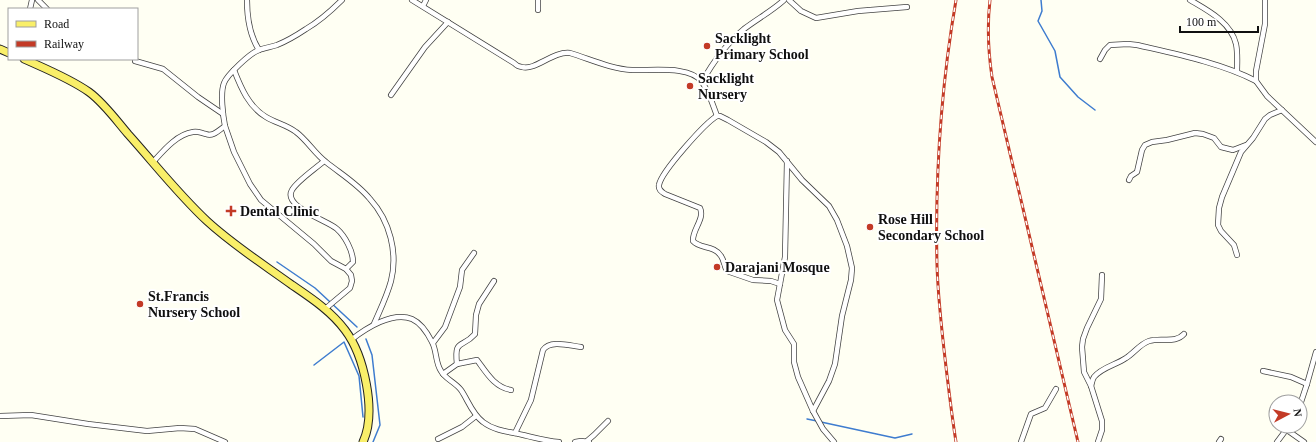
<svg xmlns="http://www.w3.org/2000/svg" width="1316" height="442" font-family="'Times New Roman',serif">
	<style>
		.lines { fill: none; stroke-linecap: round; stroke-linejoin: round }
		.stream { stroke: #3e7ccf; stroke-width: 1.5 }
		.street-casing { stroke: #434343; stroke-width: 6 }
		.primary-casing { stroke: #212121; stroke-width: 9 }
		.street { stroke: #fff; stroke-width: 4.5 }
		.primary { stroke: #f9ef69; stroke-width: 7 }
		.rail-casing { stroke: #c33a26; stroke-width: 3 }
		.rail { stroke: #fff; stroke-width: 1.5; stroke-dasharray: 4.5; stroke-linecap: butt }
		.poi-dot { fill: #c33a26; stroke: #fff; stroke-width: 1.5 }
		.labels { text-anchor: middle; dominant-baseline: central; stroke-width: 4; stroke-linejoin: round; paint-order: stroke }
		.poi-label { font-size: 14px; font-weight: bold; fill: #101010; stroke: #fff; text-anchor: start }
	</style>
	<rect width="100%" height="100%" fill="#fffff3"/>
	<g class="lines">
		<g class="stream">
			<path d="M1041 0 1042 11 1038 21 1055 51 1060 77 1078 97 1095 110"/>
			<path d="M277 262 315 288 357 327"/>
			<path d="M366 339 372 355 380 425 373 442"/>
			<path d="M314 365 344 342 359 376 363 417"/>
			<path d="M807 419 817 421"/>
			<path d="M821 422 895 438 912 434"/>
		</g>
		<g class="street-casing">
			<g id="street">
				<path d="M38 0 47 9"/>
				<path d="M247 0C247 16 250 36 259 50"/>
				<path d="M412 0 514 63C516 65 520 67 522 67 535 71 553 51 570 53 590 59 611 69 632 70 651 71 690 65 702 82 709 92 713 105 717 116"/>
				<path d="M789 0 801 11 816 18 858 11 907 7"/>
				<path d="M1190 0C1207 10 1231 22 1236 44 1238 54 1237 63 1237 72"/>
				<path d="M1265 0V24L1256 71V81L1267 96 1316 142"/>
				<path d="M423 6 426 0"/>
				<path d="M30 9 32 0"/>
				<path d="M538 10V0"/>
				<path d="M1100 59 1105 50 1110 45 1128 44 1137 45C1176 54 1221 63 1256 81"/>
				<path d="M135 61 163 69 198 97 223 114"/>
				<path d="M234 70C241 88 249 107 266 117 276 123 287 125 296 132 307 140 315 154 326 162 341 174 358 184 370 199 390 221 398 253 391 281 387 296 380 310 374 324"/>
				<path d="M702 82C713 62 726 44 744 29 757 19 772 11 784 0"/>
				<path d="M391 95 425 47 448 22"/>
				<path d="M225 126 234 152 250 184 261 200 314 244 331 261 346 269 351 275 352 281 350 288 325 309"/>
				<path d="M324 161C315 169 297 181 292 190 282 207 329 221 337 229 345 236 353 251 353 262L346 269"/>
				<path d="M787 161 785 257 777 300 785 330 794 344V362L798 377 813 411 823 429 834 442"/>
				<path d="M153 162C163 151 177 134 193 132 198 131 201 133 206 134 213 137 219 130 225 126 223 116 220 93 224 83 227 75 250 53 259 50 264 48 271 47 277 45 287 41 297 35 306 29 320 21 331 11 342 0"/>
				<path d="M1129 180 1131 176 1137 172 1142 150 1145 145 1152 142 1167 140 1195 133 1203 134 1214 138 1221 147 1233 150 1246 145"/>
				<path d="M1237 255 1234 245 1221 231 1218 225 1219 208 1222 197 1241 152 1253 138 1265 119 1270 115 1282 110"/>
				<path d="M780 284 771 281 753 280 727 271C724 266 724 260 721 256 714 245 700 249 693 241 692 230 705 219 700 208L665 194C662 192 658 190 659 185 661 172 705 123 717 116H720L728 120 766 142 779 152 802 180 829 206 837 220 847 246 852 268 851 280 842 316 835 364 829 381 813 411"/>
				<path d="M351 340C366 328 393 311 412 319 421 323 428 334 432 342 437 351 435 362 441 371 445 379 455 382 461 390 468 400 472 414 483 422 492 429 503 431 514 433 529 436 544 441 559 442"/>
				<path d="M433 343 445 327 460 287 462 270 474 253"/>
				<path d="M457 364C454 338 462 349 475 334L476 315 479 304 494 281"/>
				<path d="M1263 371 1291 377 1307 384"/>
				<path d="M443 374 457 364 477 360C486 372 494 387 511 390"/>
				<path d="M1091 386C1092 383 1092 380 1094 377 1102 367 1116 365 1126 358 1134 353 1140 344 1149 341 1161 337 1175 344 1184 334"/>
				<path d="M1300 405 1307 384 1316 352"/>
				<path d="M0 416 31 415 88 424 147 431 180 428 195 429 225 442"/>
				<path d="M1287 430 1304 442"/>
				<path d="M515 433 531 400 543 350C550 339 571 346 581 347"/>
				<path d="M438 439 462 427 476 416"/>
				<path d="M587 441 594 435 608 421"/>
				<path d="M575 442 581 441 589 442"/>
				<path d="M1021 442 1031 414 1045 408 1056 389"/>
				<path d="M1098 442 1102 430V421L1091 386 1084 372 1082 347 1083 339 1087 328 1101 299 1102 275"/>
				<path d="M1219 442 1221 439"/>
				<path d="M1277 442 1289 426"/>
			</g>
		</g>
		<g class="primary-casing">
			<g id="primary">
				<path d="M0 49 9 53"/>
				<path d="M24 59C46 69 69 78 89 92 104 103 116 120 128 134 154 163 179 195 207 221 233 245 263 264 292 285 311 298 331 311 345 330 364 355 377 412 363 442"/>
			</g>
		</g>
		<use href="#street" class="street"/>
		<use href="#primary" class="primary"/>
		<g class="rail-casing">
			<g id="rail">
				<path d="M990 0C987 26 988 50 992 77L1078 442"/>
				<path d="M956 442C952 417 949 392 946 367 942 333 938 299 937 265 935 177 941 87 956 0"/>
			</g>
		</g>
		<use href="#rail" class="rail"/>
	</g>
	<g class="poi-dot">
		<circle cx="707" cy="46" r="4"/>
		<circle cx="690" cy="86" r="4"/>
		<path d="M229 205h4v4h4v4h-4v4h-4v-4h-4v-4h4z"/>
		<circle cx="870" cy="227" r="4"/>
		<circle cx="717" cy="267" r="4"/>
		<circle cx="140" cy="304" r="4"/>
	</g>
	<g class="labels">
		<g class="poi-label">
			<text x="715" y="38">Sacklight<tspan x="715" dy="16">Primary School</tspan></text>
			<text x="698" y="78">Sacklight<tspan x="698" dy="16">Nursery</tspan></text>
			<text x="240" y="211">Dental Clinic</text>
			<text x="878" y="219">Rose Hill<tspan x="878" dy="16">Secondary School</tspan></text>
			<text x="725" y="267">Darajani Mosque</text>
			<text x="148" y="296">St.Francis<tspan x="148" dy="16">Nursery School</tspan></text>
		</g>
	</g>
	<rect x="8" y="8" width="130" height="52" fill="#ffffff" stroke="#9f9f9f"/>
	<rect x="16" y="21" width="20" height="6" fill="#f9ef69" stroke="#9f9f9f"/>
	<text x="44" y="28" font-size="12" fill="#101010">Road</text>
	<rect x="16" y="41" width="20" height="6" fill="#c33a26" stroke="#9f9f9f"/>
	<text x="44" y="48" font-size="12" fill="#101010">Railway</text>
	<g transform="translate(1288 414) rotate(83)"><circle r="19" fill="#ffffff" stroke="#9f9f9f"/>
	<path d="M0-3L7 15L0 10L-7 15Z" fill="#c33a26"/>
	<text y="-6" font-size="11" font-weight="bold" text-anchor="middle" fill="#101010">N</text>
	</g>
	<path d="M1180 26v6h78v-6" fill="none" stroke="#101010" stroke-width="2"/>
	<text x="1186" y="26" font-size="12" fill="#101010" stroke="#ffffff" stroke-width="3" paint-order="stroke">100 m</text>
</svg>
